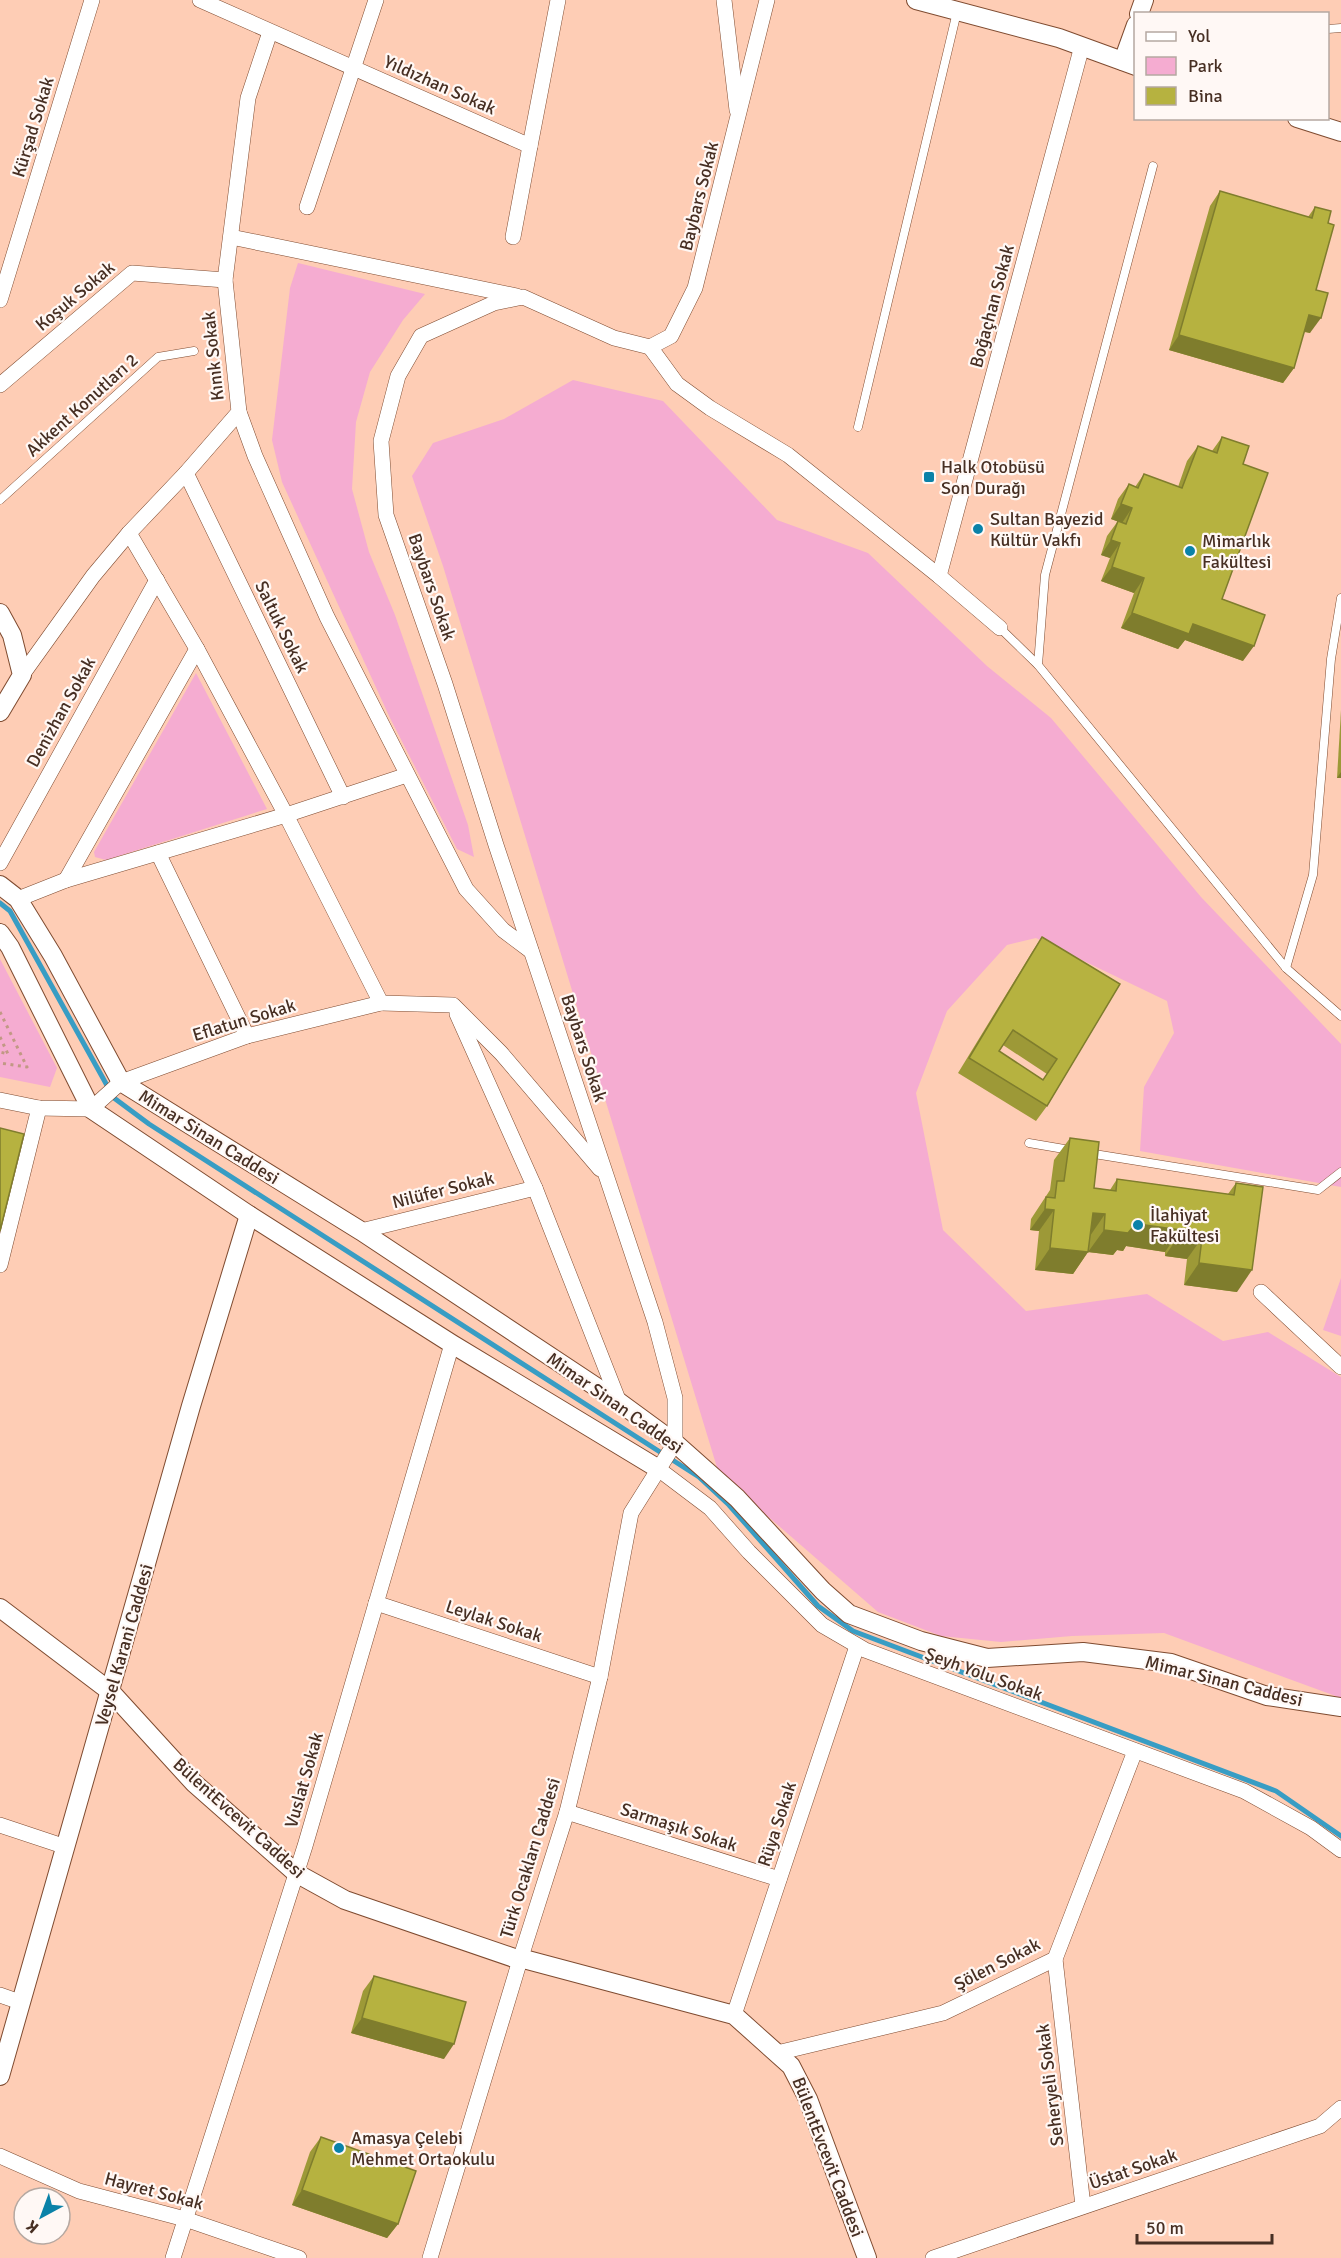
<svg xmlns="http://www.w3.org/2000/svg" width="1341" height="2258" font-family="Signika,sans-serif">
	<style>
		.green { fill: #f5acd1 }
		.lines { fill: none; stroke-linecap: round; stroke-linejoin: round }
		.stream { stroke: #389dc4; stroke-width: 5 }
		.service-casing { stroke: #7f4b30; stroke-width: 9 }
		.minor-casing { stroke: #7f4b30; stroke-width: 16 }
		.tertiary-casing { stroke: #7f4b30; stroke-width: 20 }
		.path { stroke: #c19884; stroke-width: 3; stroke-dasharray: 3 4.5; stroke-linecap: butt }
		.service { stroke: #fff; stroke-width: 8 }
		.minor { stroke: #fff; stroke-width: 15 }
		.tertiary { stroke: #fff; stroke-width: 18 }
		.wall { fill: #9d9937; fill-rule: evenodd }
		.shaded-wall { fill: #7f7d2d }
		.building { fill: #b6b240; stroke: #7f7d2d; stroke-width: 1.5; fill-rule: evenodd }
		.poi-dot { fill: #0b82a8; stroke: #fff8f5; stroke-width: 2 }
		.labels { text-anchor: middle; dominant-baseline: central; stroke-width: 4.5; stroke-linejoin: round; paint-order: stroke }
		.street-label { font-size: 18px; fill: #472f23; stroke: #fff8f5 }
		.poi-label { font-size: 18px; fill: #472f23; stroke: #fff8f5; text-anchor: start }
	</style>
	<rect width="100%" height="100%" fill="#fecdb5"/>
	<g class="green">
		<path d="M298 263 425 294 403 320 370 372 356 422 352 489 369 552 395 615 468 825 474 857 457 849 390 718 282 482 272 440 290 288Z"/>
		<path d="M573 380 663 401 777 520 868 553 987 666 1051 718 1201 897 1341 1044V1187L1140 1151 1144 1087 1174 1033 1167 1001 1036 938 1007 945 947 1011 916 1093 943 1230 1026 1311 1147 1294 1223 1341 1268 1332 1341 1377V1698L1164 1633 1072 1636 1001 1642 941 1636 878 1612 719 1474 443 566 412 476 433 443 504 419Z"/>
		<path d="M196 673 267 809 106 860 95 857 94 852Z"/>
		<path d="M0 959 57 1068 50 1087 0 1077Z"/>
		<path d="M1341 1278V1336L1323 1330Z"/>
	</g>
	<g class="lines">
		<path class="stream" d="M0 903 10 911 114 1098 149 1124 699 1477 729 1505 818 1606 853 1631 1276 1791 1341 1836"/>
		<g class="service-casing">
			<g id="service">
				<path d="M1328 29 1341 28"/>
				<path d="M1153 166 1045 575 1038 665 1286 968 1341 1016"/>
				<path d="M858 427 957 12"/>
				<path d="M0 500 158 357 194 351"/>
				<path d="M1000 628 1038 665"/>
				<path d="M1286 968 1313 875 1331 659 1341 598"/>
				<path d="M1029 1143 1070 1150"/>
				<path d="M1088 1153 1318 1190 1341 1172"/>
			</g>
		</g>
		<g class="minor-casing">
			<g id="minor">
				<path d="M200 0 530 146 558 0"/>
				<path d="M724 0 737 110"/>
				<path d="M307 207 376 0"/>
				<path d="M231 237 517 296"/>
				<path d="M513 237 530 146"/>
				<path d="M0 300 92 0"/>
				<path d="M650 347 677 384 710 408 788 455 939 576 1000 628"/>
				<path d="M0 385 132 273 225 280"/>
				<path d="M239 412 255 456 327 617 466 889 503 930 531 951"/>
				<path d="M186 473 343 797"/>
				<path d="M129 533 197 649 286 815 381 1003 453 1005 501 1053 600 1169"/>
				<path d="M939 576 1082 46"/>
				<path d="M22 675 93 576 129 533 186 473 239 412 225 280 248 98 270 32"/>
				<path d="M158 853 247 1036"/>
				<path d="M0 863 157 580"/>
				<path d="M66 880 197 649"/>
				<path d="M18 899 66 880 286 815 407 775"/>
				<path d="M457 1014 535 1188 619 1402"/>
				<path d="M0 1100 39 1108 91 1109 121 1082 247 1036 381 1003"/>
				<path d="M361 1231 535 1188"/>
				<path d="M0 1265 39 1108"/>
				<path d="M1261 1292 1341 1367"/>
				<path d="M657 1468 710 1508 749 1552 822 1625 865 1650 1244 1791 1311 1828 1341 1850"/>
				<path d="M376 1603 600 1677"/>
				<path d="M567 1812 779 1879"/>
				<path d="M0 1825 66 1847"/>
				<path d="M1055 1959 1083 2206"/>
				<path d="M0 1995 20 2002"/>
				<path d="M734 2015 857 1646"/>
				<path d="M777 2053 943 2013 1055 1959 1135 1751"/>
				<path d="M0 2156 79 2191 185 2219 299 2258"/>
				<path d="M173 2258 305 1846 452 1344"/>
				<path d="M430 2258 520 1960 567 1812 600 1677 631 1513 675 1443V1398L655 1322 496 845 445 684 386 515 381 441 398 376 421 336 494 303 523 297 614 338 650 347 671 336 695 288 767 0"/>
				<path d="M933 2258 1320 2126 1341 2108"/>
			</g>
		</g>
		<g class="tertiary-casing">
			<g id="tertiary">
				<path d="M916 0 1059 38 1136 66"/>
				<path d="M1139 14 1144 0"/>
				<path d="M1123 61 1136 25"/>
				<path d="M1297 118 1341 132"/>
				<path d="M0 613 12 635 22 675 0 712"/>
				<path d="M0 885 18 899 53 956 121 1082 361 1231 619 1402 675 1443 737 1498 823 1591 849 1614 921 1641 987 1658 1083 1652 1171 1663 1267 1696 1341 1707"/>
				<path d="M0 933 10 947 91 1109 249 1215 452 1344 657 1468"/>
				<path d="M0 1608 111 1692 194 1783 296 1873 345 1900 520 1960"/>
				<path d="M520 1958 734 2015 791 2066 808 2099 867 2258"/>
				<path d="M0 2076 191 1406 249 1215"/>
			</g>
		</g>
		<g class="path">
			<path d="M0 1012 27 1067 0 1063"/>
			<path d="M0 1037 8 1054 0 1052"/>
		</g>
		<use href="#service" class="service"/>
		<use href="#minor" class="minor"/>
		<use href="#tertiary" class="tertiary"/>
	</g>
	<g class="wall">
		<path d="M1220 191 1308 217 1315 207 1328 223 1316 290 1310 333 1304 332 1294 368 1283 383 1169 350 1210 206Z"/>
		<path d="M1222 437 1243 464 1222 599 1243 661 1185 640 1178 649 1121 628 1134 593 1101 581 1110 558 1101 555 1107 536 1118 521 1122 523 1111 519 1118 499 1129 484 1135 487 1144 474 1178 487 1187 461 1198 446 1212 451Z"/>
		<path d="M1341 710V778H1337Z"/>
		<path d="M1042 937 1120 984 1047 1106 1036 1121 958 1073 1032 952ZM1003 1045 1047 1074 1043 1080 999 1051Z"/>
		<path d="M1070 1138 1094 1188 1110 1190 1117 1179 1228 1194 1236 1183 1237 1292 1184 1285 1187 1259 1165 1256V1252L1126 1246 1123 1251 1117 1250 1113 1255 1088 1252 1073 1274 1035 1270 1039 1231 1030 1230 1031 1219 1050 1190 1054 1160Z"/>
		<path d="M374 1976 444 2059 351 2033 363 1991Z"/>
		<path d="M321 2137 398 2224 387 2238 292 2205 310 2152Z"/>
	</g>
	<g class="shaded-wall">
		<path d="M1309 315 1321 318 1310 333 1299 330Z"/>
		<path d="M1179 335 1294 368 1283 383 1169 350Z"/>
		<path d="M1121 504 1132 508 1122 523 1111 519Z"/>
		<path d="M1111 540 1120 543 1110 558 1101 555Z"/>
		<path d="M1112 567 1144 578 1134 593 1101 581Z"/>
		<path d="M1132 613 1193 624 1254 646 1243 661 1185 640 1178 649 1121 628Z"/>
		<path d="M1341 772V778H1337Z"/>
		<path d="M1045 1209 1054 1210 1039 1231 1030 1230Z"/>
		<path d="M1093 1213 1105 1214 1090 1236Z"/>
		<path d="M1139 1224 1180 1230 1165 1252 1126 1246 1123 1251 1117 1250 1113 1255 1088 1252 1104 1230 1132 1228Z"/>
		<path d="M1180 1234 1202 1238 1187 1259 1165 1256Z"/>
		<path d="M1050 1248 1088 1252 1073 1274 1035 1270Z"/>
		<path d="M1199 1263 1252 1270 1237 1292 1184 1285Z"/>
		<path d="M362 2018 454 2044 444 2059 351 2033Z"/>
		<path d="M302 2190 398 2224 387 2238 292 2205Z"/>
	</g>
	<g class="building">
		<path d="M1220 191 1312 218 1315 207 1331 211 1328 223 1334 225 1316 290 1328 293 1321 318 1309 315 1294 368 1179 335Z"/>
		<path d="M1222 437 1249 446 1243 464 1268 473 1222 599 1265 615 1254 646 1193 624 1189 634 1132 613 1144 578 1112 567 1120 543 1111 540 1118 521 1126 524 1132 508 1121 504 1129 484 1138 488 1144 474 1182 488 1198 446 1217 453Z"/>
		<path d="M1042 937 1120 984 1047 1106 969 1058ZM1013 1030 1057 1059 1043 1080 999 1051Z"/>
		<path d="M0 1128 24 1134 0 1231Z"/>
		<path d="M1070 1138 1099 1142 1094 1188 1116 1191 1117 1179 1234 1195 1236 1183 1263 1187 1252 1270 1199 1263 1202 1238 1180 1234V1230L1139 1224 1138 1229 1132 1228 1128 1233 1104 1230 1105 1214 1093 1213 1088 1252 1050 1248 1054 1210 1045 1209 1046 1197 1055 1198 1057 1181H1064Z"/>
		<path d="M374 1976 466 2002 454 2044 362 2018Z"/>
		<path d="M321 2137 416 2171 398 2224 302 2190Z"/>
	</g>
	<g class="poi-dot">
		<rect x="923" y="471" width="12" height="12" rx="3"/>
		<circle cx="978" cy="529" r="6"/>
		<circle cx="1190" cy="551" r="6"/>
		<circle cx="1138" cy="1225" r="6"/>
		<circle cx="339" cy="2148" r="6"/>
	</g>
	<g class="labels">
		<g class="street-label">
			<text transform="translate(440 85) rotate(24)">Yıldızhan Sokak</text>
			<text transform="translate(33 127) rotate(-73)">Kürşad Sokak</text>
			<text transform="translate(699 196) rotate(-76)">Baybars Sokak</text>
			<text transform="translate(75 296) rotate(-40)">Koşuk Sokak</text>
			<text transform="translate(992 306) rotate(-75)">Boğaçhan Sokak</text>
			<text transform="translate(213 356) rotate(-96)">Kınık Sokak</text>
			<text transform="translate(82 405) rotate(-42)">Akkent Konutları 2</text>
			<text transform="translate(432 587) rotate(71)">Baybars Sokak</text>
			<text transform="translate(282 627) rotate(64)">Saltuk Sokak</text>
			<text transform="translate(61 712) rotate(-61)">Denizhan Sokak</text>
			<text transform="translate(244 1020) rotate(-17)">Eflatun Sokak</text>
			<text transform="translate(584 1048) rotate(72)">Baybars Sokak</text>
			<text transform="translate(209 1137) rotate(32)">Mimar Sinan Caddesi</text>
			<text transform="translate(443 1190) rotate(-14)">Nilüfer Sokak</text>
			<text transform="translate(615 1403) rotate(35)">Mimar Sinan Caddesi</text>
			<text transform="translate(494 1621) rotate(18)">Leylak Sokak</text>
			<text transform="translate(124 1645) rotate(-74)">Veysel Karani Caddesi</text>
			<text transform="translate(984 1674) rotate(20)">Şeyh Yolu Sokak</text>
			<text transform="translate(1224 1681) rotate(14)">Mimar Sinan Caddesi</text>
			<text transform="translate(304 1780) rotate(-74)">Vuslat Sokak</text>
			<text transform="translate(239 1818) rotate(42)">BülentEvcevit Caddesi</text>
			<text transform="translate(777 1824) rotate(-72)">Rüya Sokak</text>
			<text transform="translate(679 1827) rotate(18)">Sarmaşık Sokak</text>
			<text transform="translate(530 1858) rotate(-73)">Türk Ocakları Caddesi</text>
			<text transform="translate(997 1964) rotate(-27)">Şölen Sokak</text>
			<text transform="translate(1050 2085) rotate(-97)">Seheryeli Sokak</text>
			<text transform="translate(828 2157) rotate(69)">BülentEvcevit Caddesi</text>
			<text transform="translate(1133 2169) rotate(-19)">Üstat Sokak</text>
			<text transform="translate(154 2191) rotate(15)">Hayret Sokak</text>
		</g>
		<g class="poi-label">
			<text x="941" y="467">Halk Otobüsü<tspan x="941" dy="21">Son Durağı</tspan></text>
			<text x="990" y="519">Sultan Bayezid<tspan x="990" dy="21">Kültür Vakfı</tspan></text>
			<text x="1202" y="541">Mimarlık<tspan x="1202" dy="21">Fakültesi</tspan></text>
			<text x="1150" y="1215">İlahiyat<tspan x="1150" dy="21">Fakültesi</tspan></text>
			<text x="351" y="2138">Amasya Çelebi<tspan x="351" dy="21">Mehmet Ortaokulu</tspan></text>
		</g>
	</g>
	<rect x="1134" y="12" width="195" height="108" fill="#fff8f5" stroke="#b5a8a1" stroke-width="1.5"/>
	<rect x="1146" y="32" width="30" height="9" fill="#ffffff" stroke="#b5a8a1" stroke-width="1.5"/>
	<text x="1188" y="42" font-size="18" fill="#472f23">Yol</text>
	<rect x="1146" y="57" width="30" height="18" fill="#f5acd1" stroke="#b5a8a1" stroke-width="1.5"/>
	<text x="1188" y="72" font-size="18" fill="#472f23">Park</text>
	<rect x="1146" y="87" width="30" height="18" fill="#b6b240" stroke="#b5a8a1" stroke-width="1.5"/>
	<text x="1188" y="102" font-size="18" fill="#472f23">Bina</text>
	<g transform="translate(42 2216) rotate(221)"><circle r="28" fill="#fff8f5" stroke="#b5a8a1" stroke-width="1.5"/>
	<path d="M0-4.5L10 22L0 15L-10 22Z" fill="#0b82a8"/>
	<text y="-9" font-size="16" font-weight="bold" text-anchor="middle" fill="#472f23">K</text>
	</g>
	<path d="M1137 2234v9h135v-9" fill="none" stroke="#472f23" stroke-width="3"/>
	<text x="1146" y="2234" font-size="18" fill="#472f23" stroke="#fff8f5" stroke-width="4.5" paint-order="stroke">50 m</text>
</svg>
